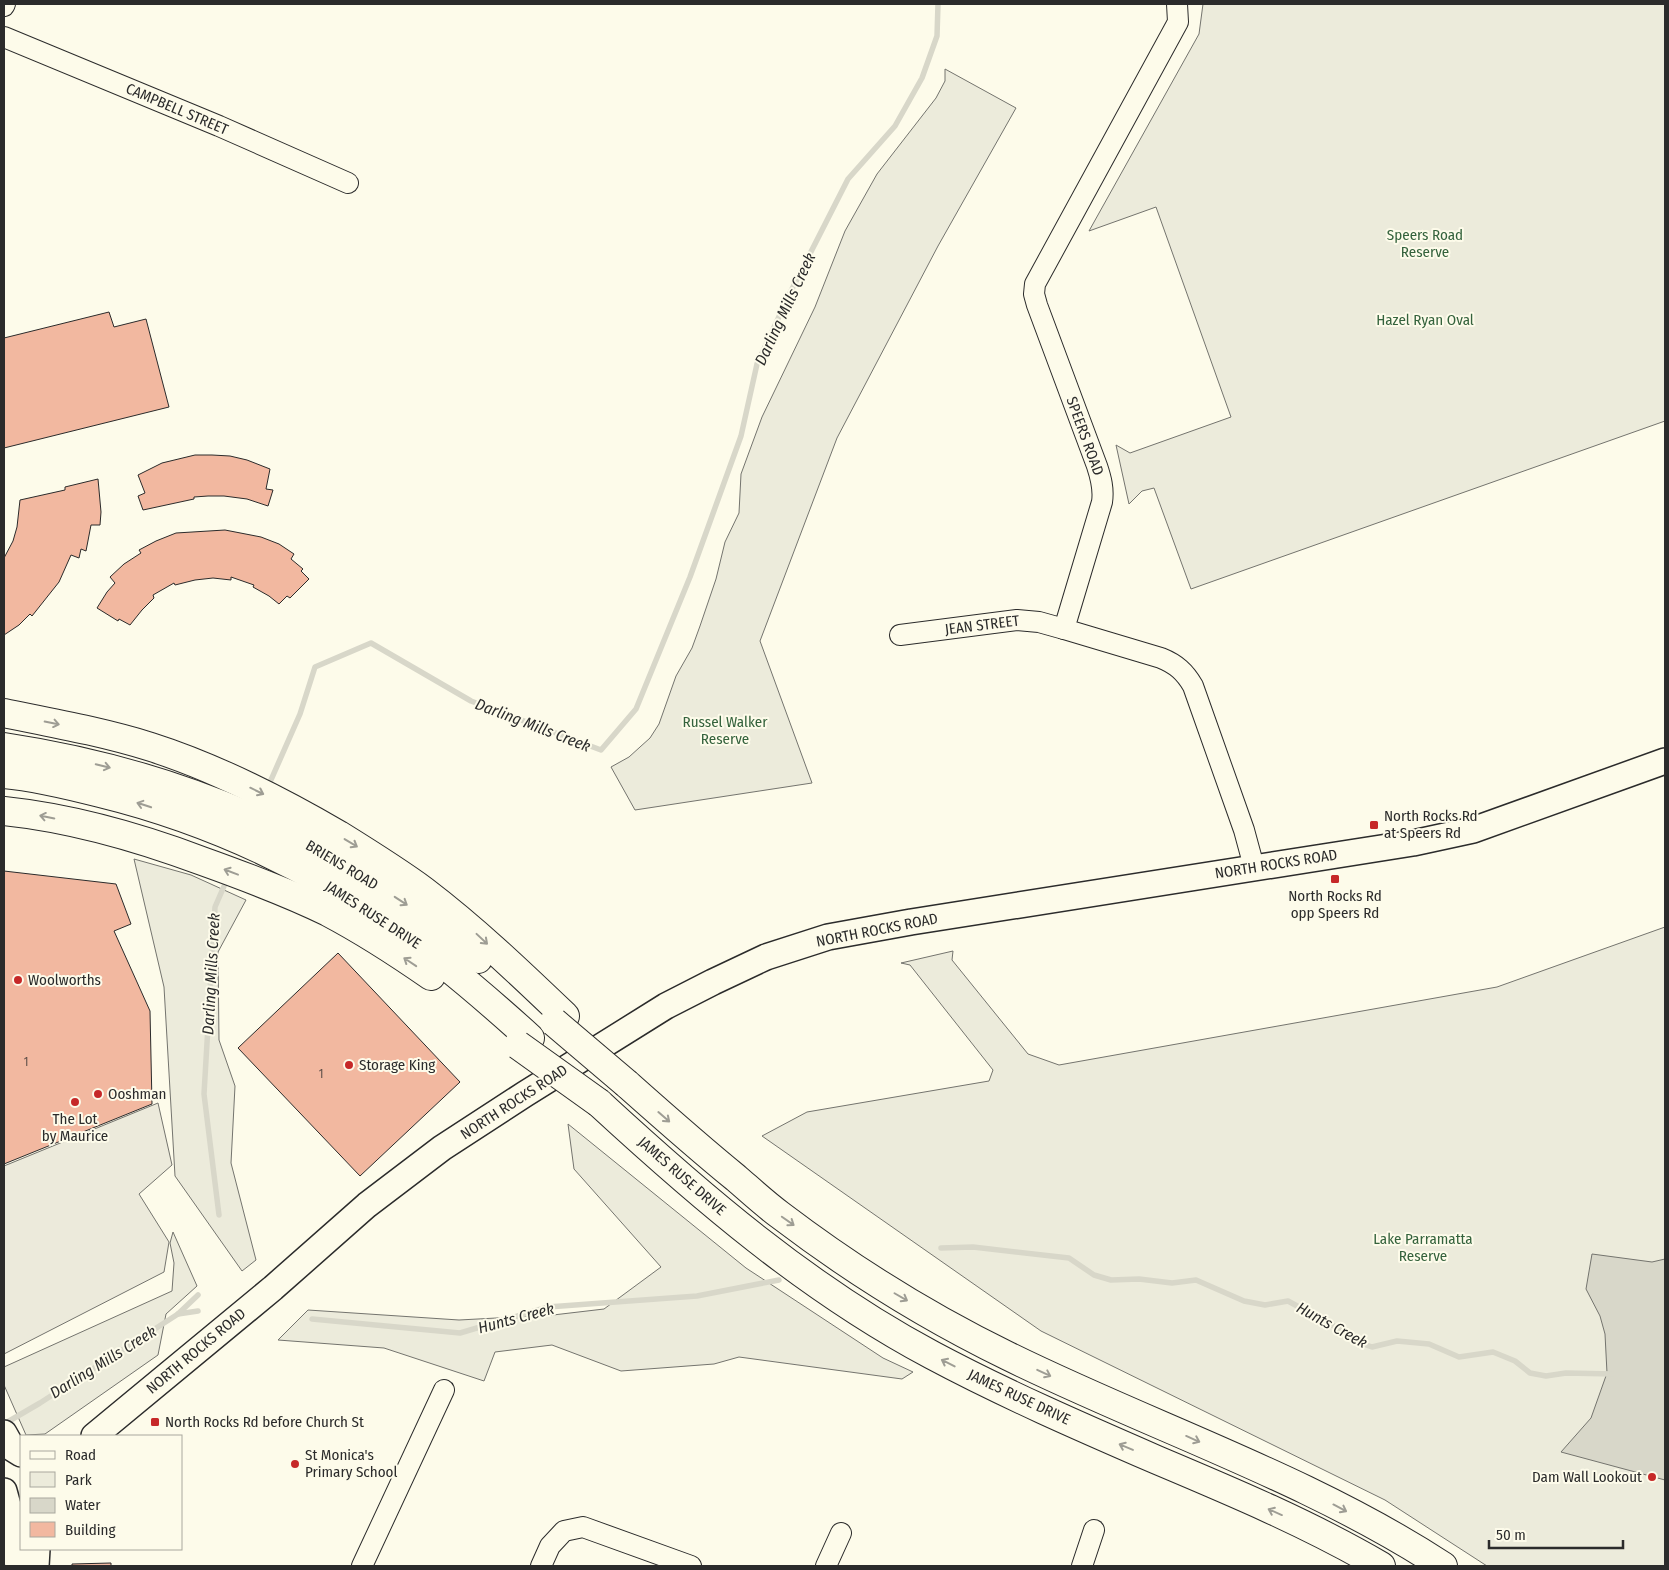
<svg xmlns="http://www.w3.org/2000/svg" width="1669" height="1570" font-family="'Fira Sans Condensed',sans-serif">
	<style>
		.green { fill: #ecebdb; stroke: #74746e }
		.parking { fill: #eceadb; stroke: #74746e }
		.water { fill: #d8d7c9; stroke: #74746e }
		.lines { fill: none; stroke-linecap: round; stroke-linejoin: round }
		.stream { stroke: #d8d7c9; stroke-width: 5.5 }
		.building { fill: #f2b8a0; stroke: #2b2b2b }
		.minor-casing { stroke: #2b2b2b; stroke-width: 22 }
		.major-casing { stroke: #2b2b2b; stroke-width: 28 }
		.highway-casing { stroke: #2b2b2b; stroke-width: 30 }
		.minor { stroke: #fdfbea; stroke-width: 20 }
		.major { stroke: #fdfbea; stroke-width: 25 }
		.highway { stroke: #fdfbea; stroke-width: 28 }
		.highway-bridge-casing { stroke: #2b2b2b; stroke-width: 30; stroke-linecap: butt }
		.highway-bridge { stroke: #fdfbea; stroke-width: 28 }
		.oneway { stroke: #9e9d94 }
		.poi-dot { fill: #c62828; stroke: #fdfbea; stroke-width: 2 }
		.labels { text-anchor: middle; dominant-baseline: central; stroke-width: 4; stroke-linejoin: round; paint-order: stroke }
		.number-label { font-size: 12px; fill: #5d4e48 }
		.street-label { font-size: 15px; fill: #2b2b2b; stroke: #fdfbea }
		.park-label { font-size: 15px; fill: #34623c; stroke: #fdfbea }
		.poi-label { font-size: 15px; fill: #2b2b2b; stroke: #fdfbea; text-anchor: start }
		.water-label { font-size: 16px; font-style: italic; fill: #2b2b2b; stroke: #fdfbea }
	</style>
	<rect width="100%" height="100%" fill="#fdfbea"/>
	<g class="green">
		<path d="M1203 4H1665V421L1191 589 1154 488 1142 491 1129 504 1116 445 1130 453 1231 417 1156 207 1089 231 1199 34Z"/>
		<path d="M945 69 1016 108 938 246 837 438 760 641 812 783 635 810 611 767 629 757 640 747 650 738 659 724 676 676 692 648 700 626 716 579 725 542 739 513 741 474 762 417 815 307 845 231 877 174 936 98 945 81Z"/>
		<path d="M134 859 191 875 246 900 218 952 219 1040 235 1086 231 1163 256 1260 242 1271 175 1176 164 987Z"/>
		<path d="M1665 927V1566H1487L1385 1500 1041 1331 762 1136 807 1112 989 1081 993 1070 910 965 901 963 953 951 952 960 1028 1054 1059 1065 1497 987Z"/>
		<path d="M568 1124 746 1268 883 1358 913 1372 902 1379 739 1357 714 1364 621 1371 552 1345 495 1352 484 1381 384 1348 278 1340 308 1310 459 1320 553 1315 604 1309 661 1267 574 1169Z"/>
		<path d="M173 1232 197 1286 166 1314 158 1355 45 1434 26 1435 4 1385V1367L172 1291 174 1263 170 1243Z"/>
	</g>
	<path class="parking" d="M158 1103 172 1165 139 1194 169 1242 164 1272 4 1354V1166Z"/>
	<path class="water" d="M1592 1254 1652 1262 1665 1259V1480L1561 1452 1591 1418 1607 1373 1605 1334 1600 1316 1586 1289Z"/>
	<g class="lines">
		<g class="stream">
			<path d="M267 789 300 714 315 667 371 643 471 701 601 750 636 709 690 577 741 436 757 364 790 293 848 179 895 126 922 78 937 36 938 4"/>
			<path d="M219 1215 204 1094 215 907 228 877"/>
			<path d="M941 1248 973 1247 1069 1258 1094 1275 1111 1280 1139 1279 1172 1283 1196 1280 1244 1301 1265 1305 1288 1301 1341 1330 1355 1341 1372 1347 1397 1341 1429 1344 1459 1357 1493 1352 1515 1361 1530 1373 1546 1376 1566 1373 1614 1374"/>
			<path d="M178 1314 198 1311"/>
			<path d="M312 1319 460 1333 548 1307 697 1296 779 1280"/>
			<path d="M4 1424 40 1403 178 1314 198 1295"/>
		</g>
	</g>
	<g class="building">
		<path d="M109 312 114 327 146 319 169 407 4 448V338Z"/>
		<path d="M195 455H212L230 456 247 460 270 469 266 489 273 490 268 506 247 499 224 496H208L194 497V499L143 510 138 496 145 493 138 475 162 463Z"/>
		<path d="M98 479 101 512 100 525H91L86 551 81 549 79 558 71 555 59 582 32 616 30 614 19 625 4 635V558L13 541 17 527 20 500 65 490V487Z"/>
		<path d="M225 530 261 537 279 544 294 554 291 559 303 569 301 571 309 579 290 598 287 596 279 604 269 596 253 587 254 585 231 577V580L213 578 195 580 175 585 174 583 153 595 154 598 142 610 130 625 119 619 118 621 97 608 107 592 115 583 110 577 124 564 141 553 139 550 156 541 176 533Z"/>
		<path d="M4 871 116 884 131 924 114 931 150 1011 152 1104 4 1164Z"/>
		<path d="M338 953 460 1082 360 1176 238 1048Z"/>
		<path d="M111 1563V1566H72V1564Z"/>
	</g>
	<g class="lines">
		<g class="minor-casing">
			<g id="minor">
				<path d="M1177 4 1178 22 1035 284 1034 294 1037 305 1097 466C1101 478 1104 489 1102 502L1064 629 1161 658C1176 664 1185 672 1193 686L1244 830 1254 867"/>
				<path d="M4 6 5 4"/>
				<path d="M4 37 219 126 348 183"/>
				<path d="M900 635 1017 620 1039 622 1064 629"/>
				<path d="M362 1566 444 1390"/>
				<path d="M541 1566 550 1546 564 1531 583 1527 691 1566"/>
				<path d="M826 1566 841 1533"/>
				<path d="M1082 1566 1094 1530"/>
			</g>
		</g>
		<g class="major-casing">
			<g id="major">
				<path d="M4 1433 13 1449 21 1454"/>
				<path d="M94 1436 273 1288 367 1205 442 1148 525 1094 666 1006 713 982 766 957 828 937 911 922 1413 843 1473 830 1665 761"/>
				<path d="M4 1491 9 1509 18 1566"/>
				<path d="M36 1566 37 1549"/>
			</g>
		</g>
		<g class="highway-casing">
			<g id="highway">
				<path d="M4 713C53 723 103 732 151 747 217 768 279 800 339 835 368 853 397 871 424 891 474 929 520 973 565 1016"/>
				<path d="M4 747C184 774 337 842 478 959"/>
				<path d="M4 774C36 777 69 785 100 793 206 819 306 865 395 927 443 961 487 999 530 1038"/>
				<path d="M4 811C71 818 138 837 202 861 244 876 287 892 328 912 364 931 398 953 431 976"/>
				<path d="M627 1084C663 1116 699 1148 736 1178 751 1191 765 1204 780 1215 851 1269 928 1317 1008 1356 1152 1427 1308 1478 1443 1566"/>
				<path d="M599 1103C701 1197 808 1289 932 1355 1005 1394 1081 1427 1157 1460 1233 1492 1309 1524 1381 1566"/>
			</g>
		</g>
		<use href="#minor" class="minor"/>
		<use href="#major" class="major"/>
		<use href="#highway" class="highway"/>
		<g class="highway-bridge-casing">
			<g id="highway-bridge">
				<path d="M554 1022 627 1084"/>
				<path d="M518 1045 599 1103"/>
			</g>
		</g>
		<use href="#highway-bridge" class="highway-bridge"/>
	</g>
	<defs><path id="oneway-shaft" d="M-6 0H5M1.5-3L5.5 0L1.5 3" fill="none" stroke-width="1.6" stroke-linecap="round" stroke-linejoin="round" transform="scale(1.25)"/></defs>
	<g class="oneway">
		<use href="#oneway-shaft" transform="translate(52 723) rotate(11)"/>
		<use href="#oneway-shaft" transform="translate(103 766) rotate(14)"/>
		<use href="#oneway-shaft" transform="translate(257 791) rotate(26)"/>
		<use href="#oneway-shaft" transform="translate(144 805) rotate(-162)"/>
		<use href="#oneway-shaft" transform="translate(47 817) rotate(-169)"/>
		<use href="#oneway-shaft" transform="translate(351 843) rotate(31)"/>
		<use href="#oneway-shaft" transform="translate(231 872) rotate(-159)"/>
		<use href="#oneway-shaft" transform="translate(401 901) rotate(33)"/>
		<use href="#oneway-shaft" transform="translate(482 939) rotate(43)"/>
		<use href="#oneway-shaft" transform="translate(410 962) rotate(-146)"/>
		<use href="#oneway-shaft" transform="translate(664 1117) rotate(41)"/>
		<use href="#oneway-shaft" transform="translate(788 1221) rotate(35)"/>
		<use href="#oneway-shaft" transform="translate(901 1297) rotate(30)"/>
		<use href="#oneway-shaft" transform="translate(948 1363) rotate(-153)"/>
		<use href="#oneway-shaft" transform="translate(1044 1373) rotate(25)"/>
		<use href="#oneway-shaft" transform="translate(1193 1439) rotate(24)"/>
		<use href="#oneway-shaft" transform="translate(1126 1447) rotate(-157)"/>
		<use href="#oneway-shaft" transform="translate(1340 1508) rotate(28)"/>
		<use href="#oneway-shaft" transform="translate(1275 1512) rotate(-156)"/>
	</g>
	<g class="poi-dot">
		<rect x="1369" y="820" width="10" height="10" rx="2.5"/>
		<rect x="1330" y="874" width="10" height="10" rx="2.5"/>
		<circle cx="18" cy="980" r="5"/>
		<circle cx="349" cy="1065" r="5"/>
		<circle cx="98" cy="1094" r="5"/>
		<circle cx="75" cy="1102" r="5"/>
		<rect x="150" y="1417" width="10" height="10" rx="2.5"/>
		<circle cx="295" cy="1464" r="5"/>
		<circle cx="1652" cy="1477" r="5"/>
	</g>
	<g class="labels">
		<g class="number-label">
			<text x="26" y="1062">1</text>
			<text x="321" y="1074">1</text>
		</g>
		<g class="street-label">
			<text transform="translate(177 109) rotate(23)">CAMPBELL STREET</text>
			<text transform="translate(1085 436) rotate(70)">SPEERS ROAD</text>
			<text transform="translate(982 625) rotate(-7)">JEAN STREET</text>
			<text transform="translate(1276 864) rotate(-9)">NORTH ROCKS ROAD</text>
			<text transform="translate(342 865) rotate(31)">BRIENS ROAD</text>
			<text transform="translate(373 915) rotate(33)">JAMES RUSE DRIVE</text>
			<text transform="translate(877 930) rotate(-11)">NORTH ROCKS ROAD</text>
			<text transform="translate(514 1102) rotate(-33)">NORTH ROCKS ROAD</text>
			<text transform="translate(682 1176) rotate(41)">JAMES RUSE DRIVE</text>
			<text transform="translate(196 1351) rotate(-40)">NORTH ROCKS ROAD</text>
			<text transform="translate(1019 1397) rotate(25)">JAMES RUSE DRIVE</text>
		</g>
		<g class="park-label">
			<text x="1425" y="235">Speers Road<tspan x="1425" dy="17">Reserve</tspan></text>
			<text x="1425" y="320">Hazel Ryan Oval</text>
			<text x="725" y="722">Russel Walker<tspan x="725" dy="17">Reserve</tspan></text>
			<text x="1423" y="1239">Lake Parramatta<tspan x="1423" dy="17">Reserve</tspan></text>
		</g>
		<g class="poi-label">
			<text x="1384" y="816">North Rocks Rd<tspan x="1384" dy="17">at Speers Rd</tspan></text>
			<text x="1335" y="896" text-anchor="middle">North Rocks Rd<tspan x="1335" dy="17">opp Speers Rd</tspan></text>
			<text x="28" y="980">Woolworths</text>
			<text x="359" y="1065">Storage King</text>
			<text x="108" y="1094">Ooshman</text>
			<text x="75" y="1119" text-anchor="middle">The Lot<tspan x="75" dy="17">by Maurice</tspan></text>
			<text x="165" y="1422">North Rocks Rd before Church St</text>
			<text x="305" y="1455">St Monica's<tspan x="305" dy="17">Primary School</tspan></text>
			<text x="1642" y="1477" text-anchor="end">Dam Wall Lookout</text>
		</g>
		<g class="water-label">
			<text transform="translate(785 309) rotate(-65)">Darling Mills Creek</text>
			<text transform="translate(533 725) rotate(21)">Darling Mills Creek</text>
			<text transform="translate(211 974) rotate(-87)">Darling Mills Creek</text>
			<text transform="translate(516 1318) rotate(-15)">Hunts Creek</text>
			<text transform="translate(1332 1325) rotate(29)">Hunts Creek</text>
			<text transform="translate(103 1362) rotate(-32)">Darling Mills Creek</text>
		</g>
	</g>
	<rect width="1669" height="1570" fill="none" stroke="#2b2b2b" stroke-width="10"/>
	<rect x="20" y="1435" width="162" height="115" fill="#fdfbea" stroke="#a9a89e"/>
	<rect x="30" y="1451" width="25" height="8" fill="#fdfbea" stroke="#a9a89e"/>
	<text x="65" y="1460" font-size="15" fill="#2b2b2b">Road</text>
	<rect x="30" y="1472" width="25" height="15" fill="#ecebdb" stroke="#a9a89e"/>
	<text x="65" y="1485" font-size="15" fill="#2b2b2b">Park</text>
	<rect x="30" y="1498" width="25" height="15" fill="#d8d7c9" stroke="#a9a89e"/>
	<text x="65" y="1510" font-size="15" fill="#2b2b2b">Water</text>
	<rect x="30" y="1522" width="25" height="15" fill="#f2b8a0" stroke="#a9a89e"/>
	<text x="65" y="1535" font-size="15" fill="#2b2b2b">Building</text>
	<path d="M1489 1540v8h134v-8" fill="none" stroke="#2b2b2b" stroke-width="2.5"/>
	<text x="1496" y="1540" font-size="15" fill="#2b2b2b" stroke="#fdfbea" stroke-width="4" paint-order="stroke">50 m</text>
</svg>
